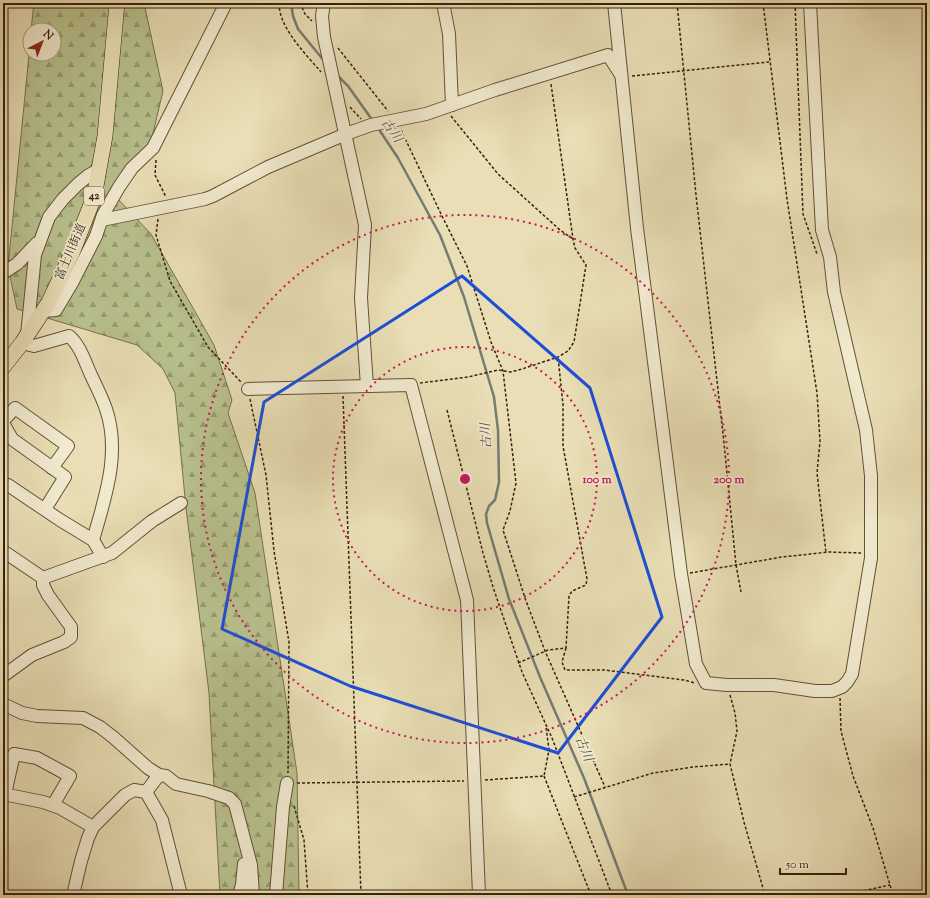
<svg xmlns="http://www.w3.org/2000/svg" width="930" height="898" font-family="'Sorts Mill Goudy','Noto Serif JP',serif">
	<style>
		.forest { fill: url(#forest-firs); stroke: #78714c }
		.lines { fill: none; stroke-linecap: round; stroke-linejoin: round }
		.stream { stroke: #747c73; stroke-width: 2.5 }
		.minor-casing { stroke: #655036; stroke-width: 14 }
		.major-casing { stroke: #39210b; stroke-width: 16 }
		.path { stroke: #39210b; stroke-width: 1.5; stroke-dasharray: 3 2; stroke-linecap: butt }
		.minor { stroke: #f1eacf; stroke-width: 12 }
		.major { stroke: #e9deb5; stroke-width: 15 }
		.marked { fill: none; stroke: #1d4ed8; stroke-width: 3; stroke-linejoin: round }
		.ring { fill: none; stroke: #c2185b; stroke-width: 2; stroke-dasharray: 2 4 }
		.labels { text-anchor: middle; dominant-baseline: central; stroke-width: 3.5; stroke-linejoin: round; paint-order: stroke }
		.shield { fill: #f1eacf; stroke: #705d46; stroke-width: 1 }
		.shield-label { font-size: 11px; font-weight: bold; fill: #39210b }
		.street-label { font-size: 12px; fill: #39210b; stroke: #f1eacf }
		.water-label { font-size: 13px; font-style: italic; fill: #574f3f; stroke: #f1eacf }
		.centre { fill: #c2185b; stroke: #f1eacf; stroke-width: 2 }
		.ring-label { font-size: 12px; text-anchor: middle; font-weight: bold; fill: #c2185b; stroke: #f1eacf; stroke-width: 3.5; stroke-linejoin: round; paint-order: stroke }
	</style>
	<defs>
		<pattern id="forest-firs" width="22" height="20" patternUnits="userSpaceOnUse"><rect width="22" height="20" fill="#b8c18d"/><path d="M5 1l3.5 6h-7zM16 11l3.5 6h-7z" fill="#979c71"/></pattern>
	</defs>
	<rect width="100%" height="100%" fill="#e9deb5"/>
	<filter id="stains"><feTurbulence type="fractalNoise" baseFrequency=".005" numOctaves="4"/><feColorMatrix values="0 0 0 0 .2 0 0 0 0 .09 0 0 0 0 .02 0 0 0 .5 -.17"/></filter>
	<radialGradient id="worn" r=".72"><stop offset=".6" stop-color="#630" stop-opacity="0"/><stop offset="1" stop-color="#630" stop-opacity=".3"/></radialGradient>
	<path class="forest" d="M34 3H144L163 91 148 154 117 198 151 234 214 345 232 400 228 413 255 493 297 773 299 895H220L209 693 186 508 175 393 163 369 137 345 17 309 8 267 30 45V54H54V30H31Z"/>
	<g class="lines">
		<g class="stream">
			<path d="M291 3 293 16 298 29 325 62"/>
			<path d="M338 76 348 86 373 121"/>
			<path d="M378 128 398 158 440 235 464 297 494 397 498 430 499 482 495 500 489 506 486 514 487 523 509 599 540 677 584 778 628 895"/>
		</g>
		<g class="minor-casing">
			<g id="minor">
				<path d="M324 3 322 16 324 37 365 225 361 298 367 386"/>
				<path d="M443 3 449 34 452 105"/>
				<path d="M614 3 637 228 681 574 696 664 706 683 727 685H774L815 691H832L842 687 847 682 852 674 871 558V476L866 430 834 292 830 257 822 230 810 3"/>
				<path d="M102 220 205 199 213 196 268 167 346 134 371 125 426 114 495 90 608 55 621 75"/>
				<path d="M3 273 17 264 37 243"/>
				<path d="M43 311 56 310 72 283 96 236 103 215 119 187 132 168 153 148 226 3"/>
				<path d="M27 335 35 255 49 217 63 199 78 184 89 175 98 170"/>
				<path d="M22 343 34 346 69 336C80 345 85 362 91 375 96 386 102 397 106 409 121 453 105 498 93 540"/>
				<path d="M248 389 411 385 467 600 479 895"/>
				<path d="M3 421 15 408 68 446 52 468"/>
				<path d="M3 423 12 439 65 477 45 509"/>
				<path d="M8 485 60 520 93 540 103 557"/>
				<path d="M3 551 43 578 112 553 152 521 181 503"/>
				<path d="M3 676 32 655 64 642 71 637V627L48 595 43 585V578"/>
				<path d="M3 704 22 713 37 716 83 718 100 727 113 737 148 768 159 775 166 776 176 784 208 791 229 798 235 804 251 865 253 895"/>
				<path d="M146 792 162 820 181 895"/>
				<path d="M3 794 43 802 60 808 93 827"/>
				<path d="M5 794 14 754 37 758 70 776 53 805"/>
				<path d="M73 895 81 861 88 838 93 827 125 795 134 790 146 792 159 775"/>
				<path d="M239 895 242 885 244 864"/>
				<path d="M276 895 283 807 287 783"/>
			</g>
		</g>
		<g class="major-casing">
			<path id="major" d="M3 367 22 343 49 302 72 253 94 197 105 136 117 3"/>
		</g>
		<g class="path">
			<path d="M279 3C279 28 305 53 321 72"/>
			<path d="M300 3 305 14 312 21"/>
			<path d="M677 3 696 195 724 443 736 565 741 592"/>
			<path d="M763 3 787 199 817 393 820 441 817 473 826 553"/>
			<path d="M795 3 803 214 817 254"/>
			<path d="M338 48 388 111"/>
			<path d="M632 76 769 62"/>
			<path d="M350 107 361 119"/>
			<path d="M451 116 498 174 560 230 573 239"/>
			<path d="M401 130 442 216 467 266 491 342 503 371 516 483 510 511 503 530 526 601 545 651 605 787"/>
			<path d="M156 160 155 175 166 197"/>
			<path d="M158 219 156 235 170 281 208 347 241 382"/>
			<path d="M420 383 468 377 498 370 511 372 522 369 558 357 568 351 574 342 586 265 575 248 573 239 551 84"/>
			<path d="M343 396 361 895"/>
			<path d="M250 399 266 475 274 551 289 642 288 773"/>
			<path d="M447 410 483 553 493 587 522 672 552 738 612 895"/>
			<path d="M690 573 782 557 829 552 861 553"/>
			<path d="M566 648 562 662 565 670H604L684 680 695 683"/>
			<path d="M518 663 548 650 566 648 569 596 572 591 586 585 587 579 563 446V405L558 357"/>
			<path d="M730 695 735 713 737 731 730 764 744 822 765 895"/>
			<path d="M840 698 841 731 853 776 873 828 893 895"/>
			<path d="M544 776 591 895"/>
			<path d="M485 780 544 776 549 750 546 727"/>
			<path d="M297 783 464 781"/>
			<path d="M574 797 653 773 693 767 730 764"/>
			<path d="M294 806 304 840 308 895"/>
			<path d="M844 895 890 885"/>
		</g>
		<use href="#minor" class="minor"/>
		<use href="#major" class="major"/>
	</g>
	<path class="marked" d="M462 276 590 388 662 617 558 753 350 686 222 629 264 402Z"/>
	<g class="ring">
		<circle cx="465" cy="479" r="132"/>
		<circle cx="465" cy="479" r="264"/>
	</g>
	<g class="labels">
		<rect class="shield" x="84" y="187" width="20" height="18" rx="3"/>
		<g class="shield-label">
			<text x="94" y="196">42</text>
		</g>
		<g class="street-label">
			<text transform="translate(71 252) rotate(-67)">富士川街道</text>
		</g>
		<g class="water-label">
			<text transform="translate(391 131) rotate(55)">古川</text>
			<text transform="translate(487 436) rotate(-93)">古川</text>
			<text transform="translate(583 749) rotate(67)">古川</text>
		</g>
	</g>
	<circle cx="465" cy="479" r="6" class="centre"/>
	<g class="ring-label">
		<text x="597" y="483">100 m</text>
		<text x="729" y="483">200 m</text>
	</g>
	<rect width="930" height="898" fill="none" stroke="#e9deb5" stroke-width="16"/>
	<rect x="4" y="4" width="922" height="890" fill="none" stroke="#39210b" stroke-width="2"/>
	<rect x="8" y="8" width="914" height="882" fill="none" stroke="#39210b"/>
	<g transform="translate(42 42) rotate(42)"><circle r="19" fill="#f1eacf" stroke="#a79a81"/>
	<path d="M0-3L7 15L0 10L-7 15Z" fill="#8f2418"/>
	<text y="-6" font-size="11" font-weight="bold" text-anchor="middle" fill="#39210b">N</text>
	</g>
	<path d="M780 868v6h66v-6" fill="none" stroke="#39210b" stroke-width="2"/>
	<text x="786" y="868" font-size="12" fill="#39210b" stroke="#f1eacf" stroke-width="3" paint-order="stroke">50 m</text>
	<rect width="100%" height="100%" filter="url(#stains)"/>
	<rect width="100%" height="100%" fill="url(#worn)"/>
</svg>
